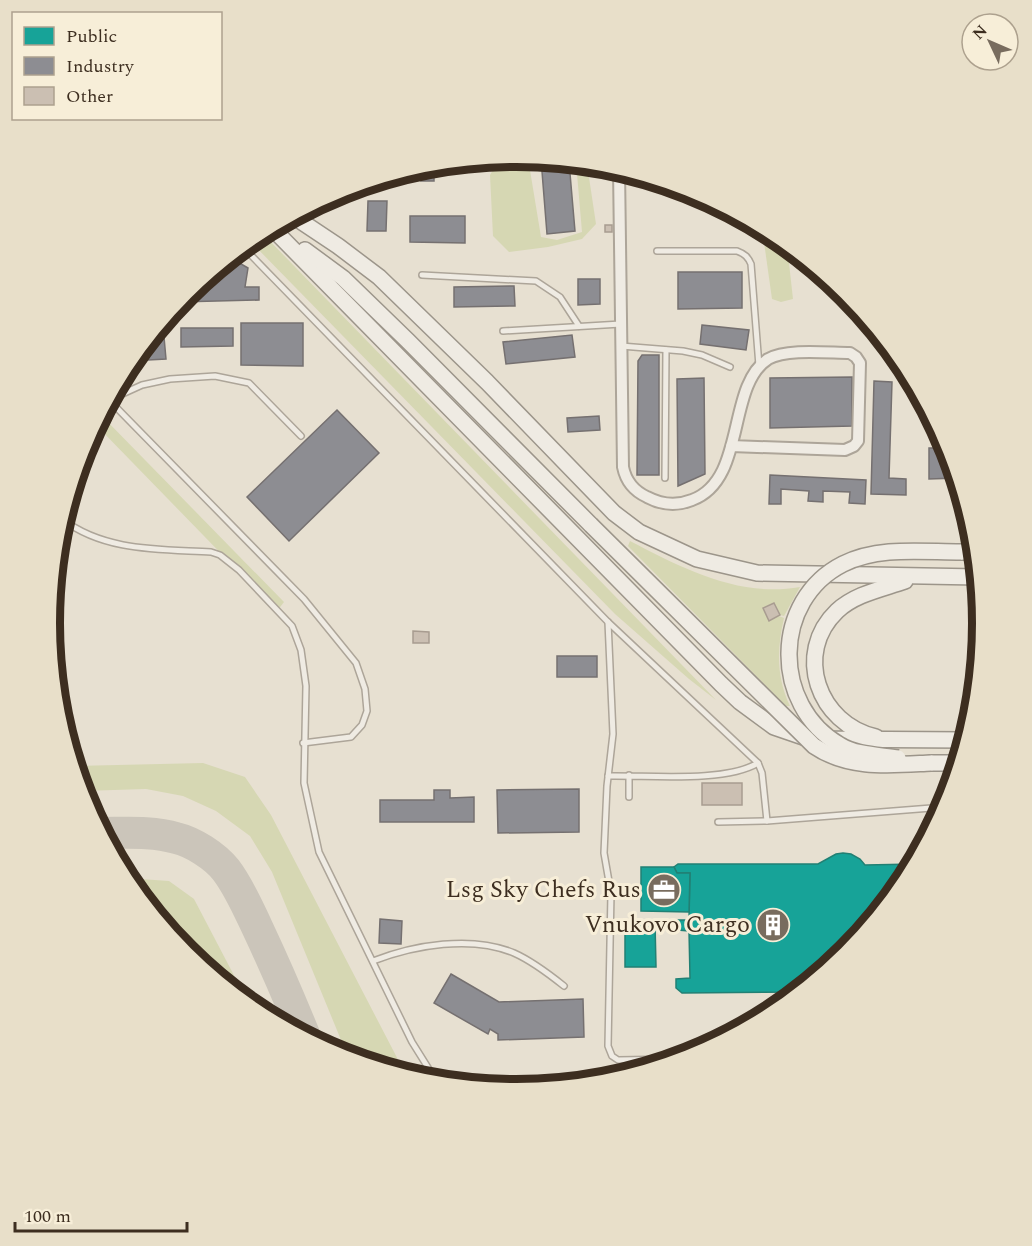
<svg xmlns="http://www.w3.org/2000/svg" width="1032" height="1246" font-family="Spectral,serif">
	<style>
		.green { fill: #d6d7b3 }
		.public { fill: #17a398; stroke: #228074; stroke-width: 1.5 }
		.industry { fill: #8d8d92; stroke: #757070; stroke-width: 1.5 }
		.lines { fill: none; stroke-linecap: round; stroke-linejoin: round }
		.taxiway { stroke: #cbc5ba; stroke-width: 32 }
		.building { fill: #cbbfb2; stroke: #a89c90; stroke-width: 1.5 }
		.lane-casing { stroke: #ada599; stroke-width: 8 }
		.street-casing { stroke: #ada599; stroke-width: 14 }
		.secondary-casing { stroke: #9c958a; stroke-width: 18 }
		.lane { stroke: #efebe3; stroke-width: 5 }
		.street { stroke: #efebe3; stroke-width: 10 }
		.secondary { stroke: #efebe3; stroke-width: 15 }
		.secondary-bridge-casing { stroke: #9c958a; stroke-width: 18; stroke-linecap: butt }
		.secondary-bridge { stroke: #efebe3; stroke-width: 15 }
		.labels { text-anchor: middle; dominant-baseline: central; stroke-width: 6; stroke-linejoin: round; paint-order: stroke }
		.poi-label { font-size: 24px; fill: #3d2e20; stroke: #f7eed8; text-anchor: end }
		.rim { fill: none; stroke: #3d2e20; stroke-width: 8 }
	</style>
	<rect width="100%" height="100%" fill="#e7e0d1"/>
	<g class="green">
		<path d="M516 157 528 158 541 237 557 240 582 232 576 162 587 164 596 224 582 239 548 247 509 252 493 236 490 175 500 158Z"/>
		<path d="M762 228 787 245 793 299 781 302 772 299Z"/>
		<path d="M262 233 716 700 689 679 615 614 250 241Z"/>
		<path d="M101 415 284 602 277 611 96 425Z"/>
		<path d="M630 541C682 568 739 598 800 587L784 616 780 615 774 603 763 608 769 620 779 616 784 618C777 648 776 677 790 706H786L628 546Z"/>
		<path d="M51 638 72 725 70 753 58 714Z"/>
		<path d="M203 763 245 777 271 815 406 1075 348 1057 272 872 250 836 216 811 183 796 146 789 82 791 74 766Z"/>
		<path d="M126 878 169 881 194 899 250 1006 186 953Z"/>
	</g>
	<g class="public">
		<path d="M843 853 851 854 860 859 865 865 914 864 904 882 846 953 798 992 682 993 676 988V979L690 978 689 931 678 930V920H689L690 873H677L674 867 678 864H818L836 854Z"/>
		<path d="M641 867H674L677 873H690L689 912 641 911Z"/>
		<path d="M625 922H655L656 967H625Z"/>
	</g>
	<g class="industry">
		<path d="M541 159 569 162 575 231 547 234Z"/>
		<path d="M434 165V181H421V167Z"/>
		<path d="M368 201H387L386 231H367Z"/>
		<path d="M410 216H465V243L410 242Z"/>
		<path d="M225 261H236L248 268 245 287H259V300L179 302 186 293Z"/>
		<path d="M678 272H742V308L678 309Z"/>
		<path d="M578 279H600V304L578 305Z"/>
		<path d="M514 286 515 306 454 307V287Z"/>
		<path d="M241 323H303V366L241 365Z"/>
		<path d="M702 325 749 330 746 350 700 344Z"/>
		<path d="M163 326 166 359 130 361 159 327Z"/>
		<path d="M181 328H233V346L181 347Z"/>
		<path d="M877 331 891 349H877Z"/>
		<path d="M572 335 575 357 506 364 503 342Z"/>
		<path d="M642 355H659V475H637L638 361Z"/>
		<path d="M852 377V426L770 428V378Z"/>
		<path d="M704 378 705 474 678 486 677 379Z"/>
		<path d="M874 381 892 382 889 478 906 479V495L871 494Z"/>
		<path d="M337 410 379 453 289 541 247 497Z"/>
		<path d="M599 416 600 430 568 432 567 418Z"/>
		<path d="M929 448H948L957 478 929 479Z"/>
		<path d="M770 475 866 480 865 504 849 503 850 492 823 491V502L808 501 809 491 781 489V504H769Z"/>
		<rect x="557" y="656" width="40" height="21"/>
		<path d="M579 789V832L498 833 497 790Z"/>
		<path d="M434 790H450V798L474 797V822H380V800H434Z"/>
		<path d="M380 919 402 921 401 944 379 943Z"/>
		<path d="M451 974 499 1002 583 999 584 1037 498 1040V1034L490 1029 488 1034 434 1003Z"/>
	</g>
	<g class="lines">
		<path class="taxiway" d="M102 833C126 833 153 831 176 838 193 842 215 856 226 870 239 887 248 908 257 927 274 963 290 1000 305 1037"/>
	</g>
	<g class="building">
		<rect x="605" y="225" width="7" height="7"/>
		<path d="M774 603 780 615 769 621 763 608Z"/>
		<path d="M413 631 429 632V643H413Z"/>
		<rect x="702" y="783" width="40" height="22"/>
	</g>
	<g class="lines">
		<g class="lane-casing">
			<g id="lane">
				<path d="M243 247 608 622 758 763 762 773 767 821"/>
				<path d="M657 251H737C745 254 748 257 751 264L759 366"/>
				<path d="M422 275 536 281 560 297 579 326"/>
				<path d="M503 331 621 324"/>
				<path d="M621 346 683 351 702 355 730 367"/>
				<path d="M301 436 249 383 215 376 170 379 142 385 109 400 304 599 356 663 365 689 367 711 362 725 351 737 303 743"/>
				<path d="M665 478 666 350"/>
				<path d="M62 519C105 552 161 549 211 552L220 555 239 570 292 626 301 650 306 686 304 783 319 852 412 1042 437 1082"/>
				<path d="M608 622 613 734 607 786 604 853 611 893 608 1046 612 1056 618 1060 679 1059"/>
				<path d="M629 775V797"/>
				<path d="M608 776C649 775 724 783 758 763"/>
				<path d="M718 822 767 821 944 807"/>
				<path d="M373 961C414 945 472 935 514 953 532 961 549 974 564 986"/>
			</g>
		</g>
		<g class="street-casing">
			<path id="street" d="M619 169 623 467C626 482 634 491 647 497 662 505 677 506 692 500 747 480 726 386 768 359 787 348 829 353 850 353L856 357 860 363 858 441 854 446 845 450 731 446"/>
		</g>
		<g class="secondary-casing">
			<g id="secondary">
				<path d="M293 216 338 246 379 277 487 382 614 513 639 532 697 559 757 573 978 577"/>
				<path d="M271 227 721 684 740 702 774 727 809 739 966 740"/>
				<path d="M305 250 343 278 408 341 591 525"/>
				<path d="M961 552H975"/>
				<path d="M876 737C818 724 793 653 837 611 855 594 882 589 905 581"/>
				<path d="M931 763H959"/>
			</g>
		</g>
		<use href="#lane" class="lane"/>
		<use href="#street" class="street"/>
		<use href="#secondary" class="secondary"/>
		<g class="secondary-bridge-casing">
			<g id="secondary-bridge">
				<path d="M591 525 814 746C849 770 891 765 931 763"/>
				<path d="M898 758C880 755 856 755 840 745 771 705 772 600 843 564 879 546 922 552 961 552"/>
			</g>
		</g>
		<use href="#secondary-bridge" class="secondary-bridge"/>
	</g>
	<defs>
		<g id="office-disc" transform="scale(1.725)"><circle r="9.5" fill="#786c5e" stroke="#f7eed8"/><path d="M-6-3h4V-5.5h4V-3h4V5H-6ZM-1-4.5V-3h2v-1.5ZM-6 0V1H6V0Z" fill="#fff"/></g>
		<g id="building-disc" transform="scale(1.725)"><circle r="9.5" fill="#786c5e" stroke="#f7eed8"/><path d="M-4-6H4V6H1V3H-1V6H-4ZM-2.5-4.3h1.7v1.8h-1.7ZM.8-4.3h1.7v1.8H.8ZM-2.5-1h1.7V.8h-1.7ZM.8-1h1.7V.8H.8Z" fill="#fff"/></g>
	</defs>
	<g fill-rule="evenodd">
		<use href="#office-disc" x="664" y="890"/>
		<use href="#building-disc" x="773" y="925"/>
	</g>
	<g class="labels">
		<g class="poi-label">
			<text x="641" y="890">Lsg Sky Chefs Rus</text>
			<text x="750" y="925">Vnukovo Cargo</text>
		</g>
	</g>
	<path d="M0 0H1032V1246H0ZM60 623a456 456 0 1 1 912 0a456 456 0 1 1-912 0Z" fill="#e8dfc9" fill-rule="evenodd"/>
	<path class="rim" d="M60 623a456 456 0 1 1 912 0a456 456 0 1 1-912 0Z"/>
	<rect x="12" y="12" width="210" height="108" fill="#f7eed8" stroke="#ada18e" stroke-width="1.5"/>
	<rect x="24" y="27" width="30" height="18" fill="#17a398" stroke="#ada18e" stroke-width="1.5"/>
	<text x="66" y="42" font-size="18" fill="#3d2e20">Public</text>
	<rect x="24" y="57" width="30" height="18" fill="#8d8d92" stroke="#ada18e" stroke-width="1.5"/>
	<text x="66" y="72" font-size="18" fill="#3d2e20">Industry</text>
	<rect x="24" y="87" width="30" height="18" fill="#cbbfb2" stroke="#ada18e" stroke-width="1.5"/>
	<text x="66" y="102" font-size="18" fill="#3d2e20">Other</text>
	<g transform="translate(990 42) rotate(314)"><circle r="28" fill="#f7eed8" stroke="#ada18e" stroke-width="1.5"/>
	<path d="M0-4.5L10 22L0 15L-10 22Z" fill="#786c5e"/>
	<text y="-9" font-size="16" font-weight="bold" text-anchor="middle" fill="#3d2e20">N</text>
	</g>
	<path d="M15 1222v9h172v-9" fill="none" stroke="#3d2e20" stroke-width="3"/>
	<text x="24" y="1222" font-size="18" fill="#3d2e20" stroke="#f7eed8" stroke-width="4.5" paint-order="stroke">100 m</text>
</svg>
